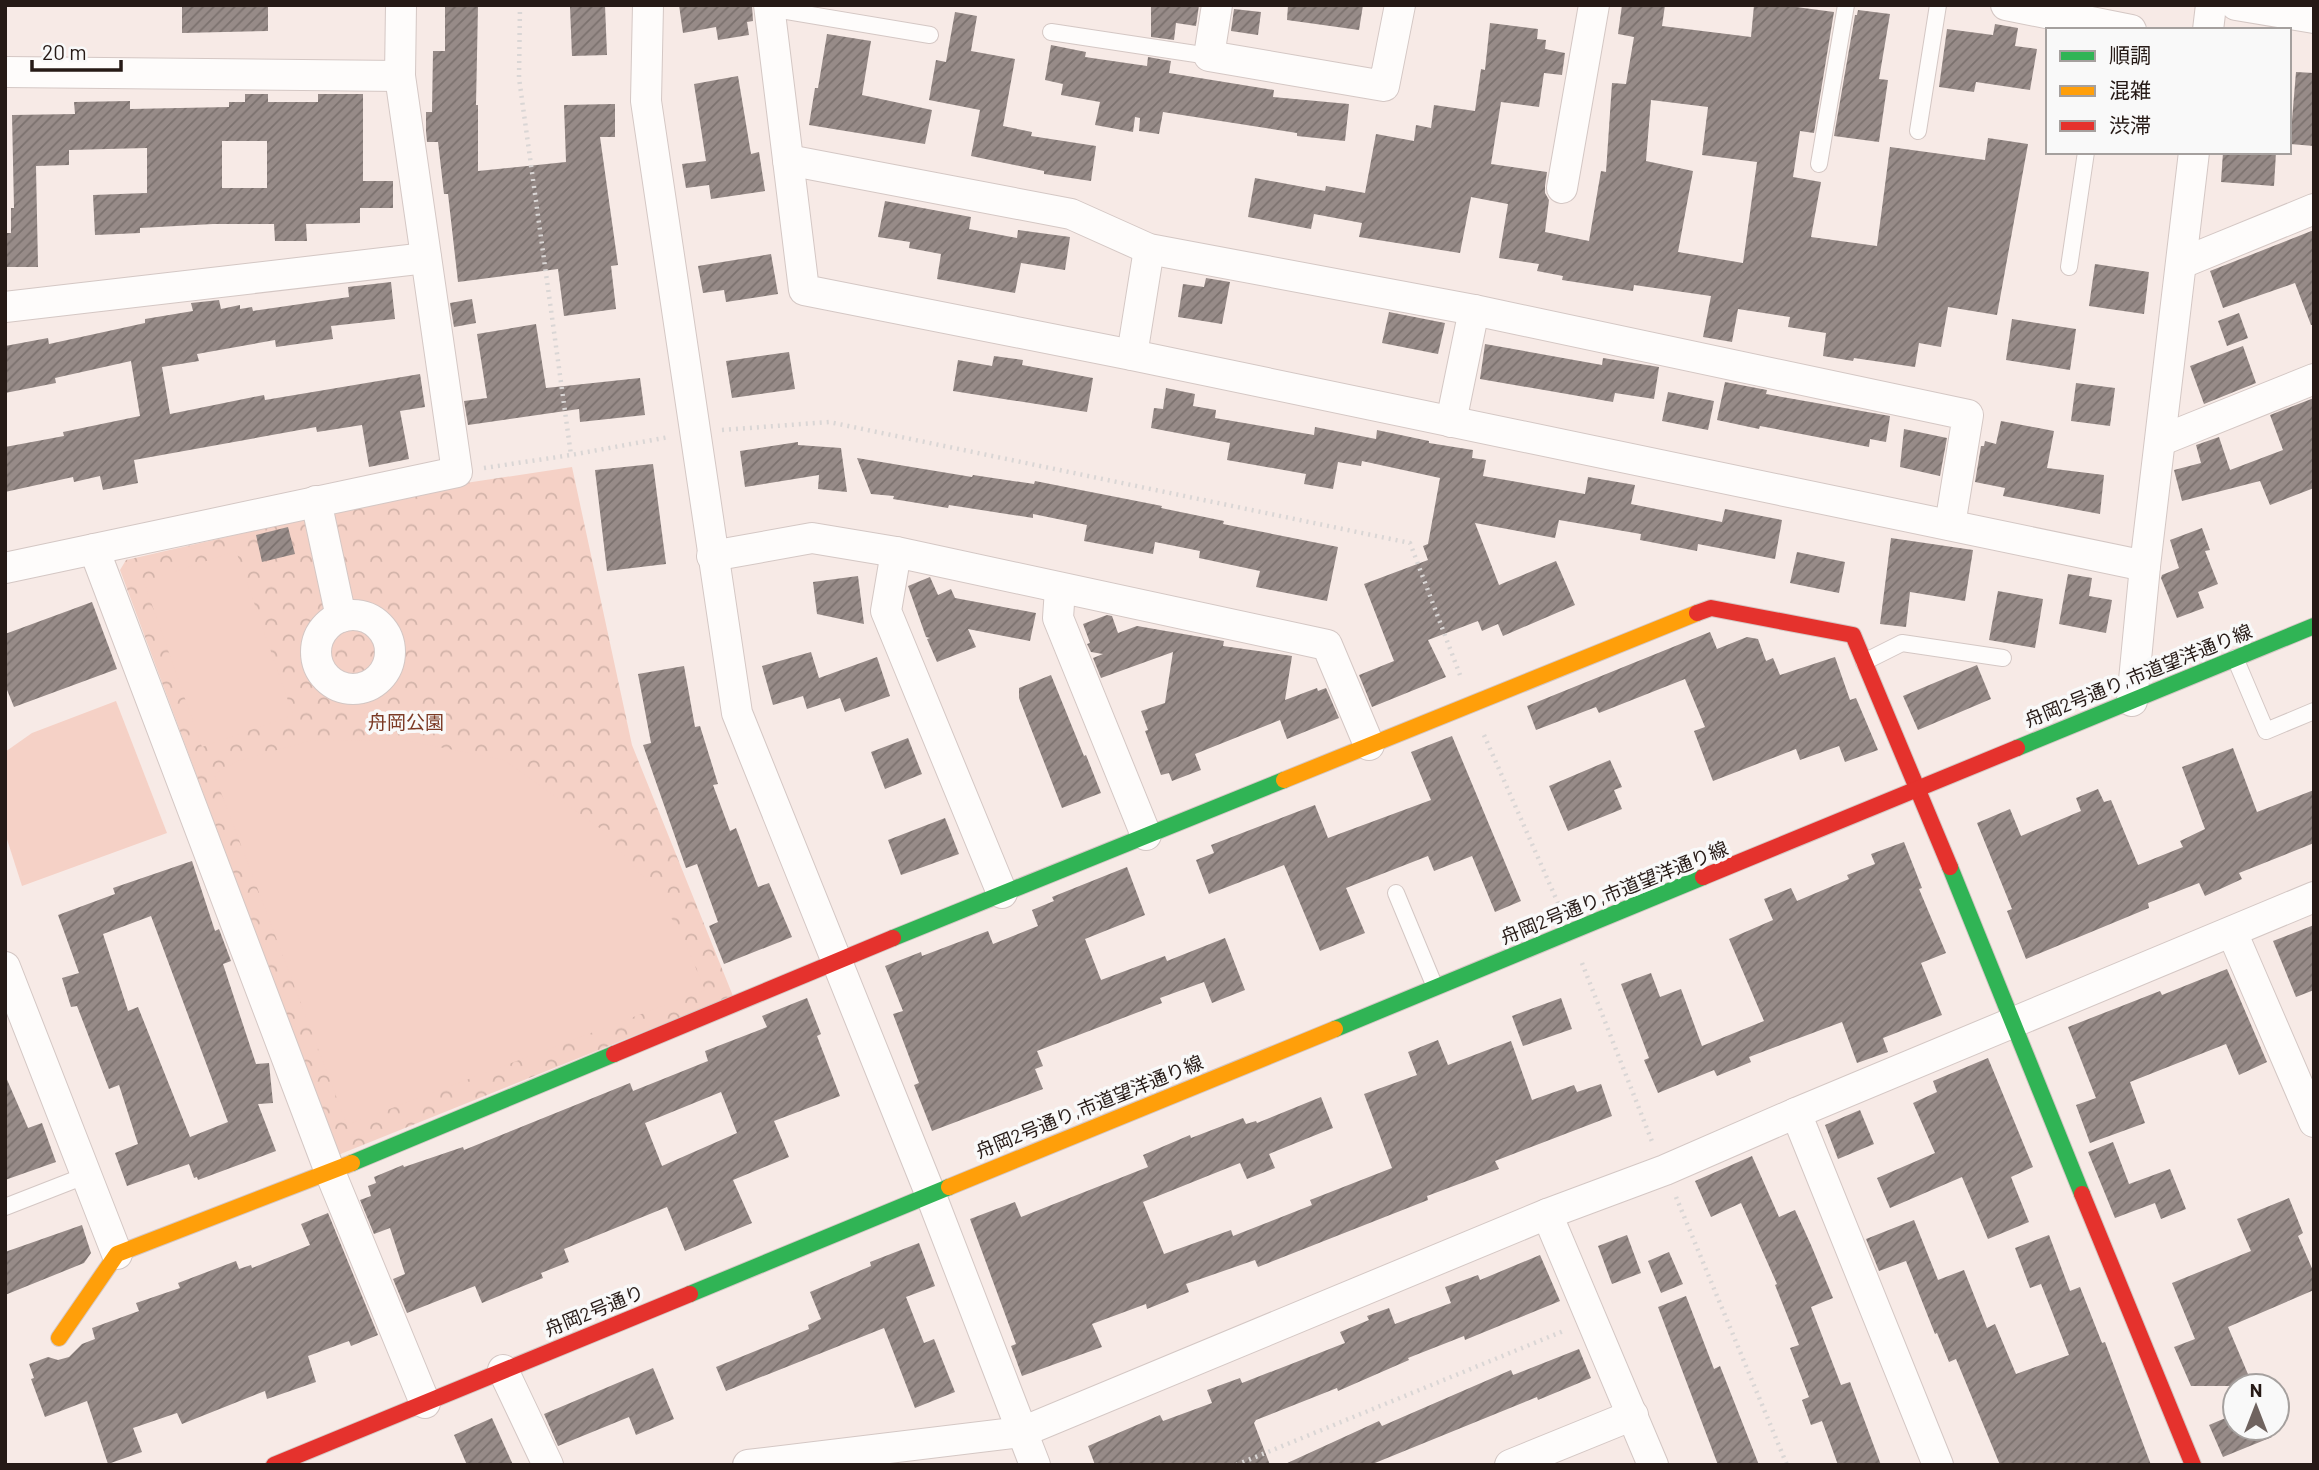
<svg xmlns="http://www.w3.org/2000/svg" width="2319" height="1470" font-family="Barlow,'Noto Sans JP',sans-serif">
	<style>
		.park { fill: url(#park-crowns) }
		.pitch { fill: #f5d1c6 }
		.building { fill: url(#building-hatch); fill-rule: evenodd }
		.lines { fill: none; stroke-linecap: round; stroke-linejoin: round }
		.lane-casing { stroke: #d4c7c4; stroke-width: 18 }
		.street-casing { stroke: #d4c7c4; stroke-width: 32 }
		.fast-casing { stroke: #d4c7c4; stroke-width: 18 }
		.slow-casing { stroke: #d4c7c4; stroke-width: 18 }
		.jam-casing { stroke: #d4c7c4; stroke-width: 18 }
		.path { stroke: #dad6d5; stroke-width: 4.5; stroke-dasharray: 2 5; stroke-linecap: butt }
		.lane { stroke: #fefcfb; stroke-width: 16 }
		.street { stroke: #fefcfb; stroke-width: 30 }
		.fast { stroke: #30b455; stroke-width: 16 }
		.slow { stroke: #ff9f0a; stroke-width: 16 }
		.jam { stroke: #e5322d; stroke-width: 16 }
		.labels { text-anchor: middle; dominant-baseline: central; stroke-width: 7; stroke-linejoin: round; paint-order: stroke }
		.street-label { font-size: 19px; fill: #261a16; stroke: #f9f9f9 }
		.park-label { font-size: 19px; fill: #7c3a25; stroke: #f9f9f9 }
	</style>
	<defs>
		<pattern id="park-crowns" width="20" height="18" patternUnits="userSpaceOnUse" patternTransform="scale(1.75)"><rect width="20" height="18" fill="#f5d1c6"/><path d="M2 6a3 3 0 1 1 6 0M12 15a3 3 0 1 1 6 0" fill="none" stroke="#d2b3a9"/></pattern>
		<pattern id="building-hatch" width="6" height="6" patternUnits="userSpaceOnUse" patternTransform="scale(1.75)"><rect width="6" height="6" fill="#978b88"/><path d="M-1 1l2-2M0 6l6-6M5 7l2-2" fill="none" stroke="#7b716e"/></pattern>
	</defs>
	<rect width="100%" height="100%" fill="#f7eae6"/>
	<path class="park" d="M572 467 632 745 733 996 338 1155 120 570 126 560 459 484Z"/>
	<g class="pitch">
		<path d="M236 551 293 715 202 747 144 582Z"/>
		<path d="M116 701 167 833 22 886 5 833V752L32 733Z"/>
		<path d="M404 740 504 760 601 829 652 887 682 935 705 990 347 1125 214 774 238 761 309 741Z"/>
	</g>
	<g class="building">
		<path d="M182 5H268V31L182 33Z"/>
		<path d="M445 5H478L476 105H478V171L566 162 564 105 615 104V137H600L618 265 611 266 616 309 564 316 558 269 458 282 448 194H444L438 142H427L426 131V112H432L433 51H445Z"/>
		<path d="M605 5 607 55 572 56 570 7Z"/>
		<path d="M679 5H752L753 21 747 22 749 35 718 40 716 27 683 33Z"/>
		<path d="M1151 5H1199L1196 26 1176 23 1174 40 1151 37Z"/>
		<path d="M1288 5H1363L1359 30 1287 20Z"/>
		<path d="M1622 5H1665L1662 26 1751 37 1754 5H1781L1834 12 1814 133 1800 131 1793 177 1821 182 1811 237 1877 246 1890 147 1985 160 1988 138 2028 144 1997 315 1948 307 1941 347 1919 343 1915 367 1854 358 1853 361 1823 356 1826 333 1788 327 1790 317 1738 309 1732 342 1703 337 1711 296 1634 285 1633 291 1562 280 1563 276 1537 271 1539 264 1499 258 1508 204 1471 197 1460 253 1359 237 1362 223 1314 214 1311 229 1248 217 1255 178 1325 191 1326 186 1365 193 1376 134 1414 141 1416 125 1431 128 1434 105 1475 111 1481 69 1485 70 1490 23 1538 29 1537 39 1546 40 1545 49 1565 53 1562 75 1544 73 1539 107 1501 102 1491 164 1547 172 1545 186V193L1549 200 1545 232 1589 241 1601 171 1606 172 1612 83 1626 84 1634 37 1618 34ZM1651 100 1708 107 1702 155 1757 162 1743 263 1678 252 1693 171 1646 161Z"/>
		<path d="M1234 9 1261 12 1258 35 1231 31Z"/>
		<path d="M1858 10 1890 14 1879 79 1888 80 1879 142 1834 136 1855 15H1857Z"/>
		<path d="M955 12 977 16 971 51 1015 59 1003 126 1032 132 1031 136 1096 146 1091 181 1044 174V171L971 156 980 110 929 100 936 60 946 62Z"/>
		<path d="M1995 24 2018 28 2015 46 2037 49 2030 90 1976 82 1974 92 1939 87 1947 29 1993 35Z"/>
		<path d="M827 34 871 41 862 95 932 110 925 144 809 125 815 88H818Z"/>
		<path d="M1051 45 1086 52 1085 57 1147 66 1148 57 1171 61 1169 73 1274 90 1273 97 1349 104 1345 141 1297 136V133L1163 112 1159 134 1139 131 1140 118 1135 117 1133 132 1095 125 1100 102 1061 95 1063 84 1045 80Z"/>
		<path d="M2296 72 2314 73V146L2290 144Z"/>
		<path d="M738 76 751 154 759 152 765 191 711 199 709 185 686 188 682 164 706 161 694 84Z"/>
		<path d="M245 94H268V102H318V94H363V181H393V208H360V223L306 224 307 241H275L274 224H213L140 228V233L95 235 93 195 147 193V148L69 150V165L36 166 38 267H5V233H11V208H14L12 115 75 114 74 102 130 101V109L229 107V102H245ZM222 141H267V188H222Z"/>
		<path d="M2223 152H2276L2274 186 2221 182Z"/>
		<path d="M885 201 971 217 969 229 1017 238 1018 230 1070 237 1065 270 1021 263 1015 293 937 279 941 254 909 248 910 242 878 237Z"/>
		<path d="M2314 230V325H2311L2295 283 2223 308 2210 271Z"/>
		<path d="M771 254 778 294 726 302 724 290 703 293 698 266Z"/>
		<path d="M2095 264 2149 272 2144 314 2089 306Z"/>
		<path d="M1206 278 1230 282 1222 324 1178 317 1183 284 1204 287Z"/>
		<path d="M391 282 395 319 331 326 333 339 276 347 275 340 197 354 199 361 162 367 170 414 264 395 265 400 420 374 425 407 400 411 409 459 369 467 362 425 317 432 316 427 134 460 138 483 103 490 100 476 74 482 73 477 5 492V447L64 436 63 432 140 416 131 361 55 378 56 383 5 393V346L48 338 49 344 145 323V319L193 311 191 303 219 300 221 309 240 305V309L252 307 253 311 349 297 348 287Z"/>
		<path d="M472 299 476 323 454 327 450 303Z"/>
		<path d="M1389 312 1445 323 1438 354 1382 343Z"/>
		<path d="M2239 313 2248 338 2227 346 2218 321Z"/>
		<path d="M2012 319 2076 329 2070 370 2006 360Z"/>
		<path d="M536 324 546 388 640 378 645 415 580 422 579 409 468 425 464 401 487 398 477 334Z"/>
		<path d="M1485 344 1602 365 1603 358 1659 367 1654 399 1615 393 1613 402 1480 379Z"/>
		<path d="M2243 346 2256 383 2204 404 2190 366Z"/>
		<path d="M789 352 795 389 732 398 726 361Z"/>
		<path d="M994 356 1023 360 1022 365 1093 378 1087 412 953 391 958 360 992 366Z"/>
		<path d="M1725 382 1767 390 1766 394 1890 416 1886 442 1870 439 1869 447 1760 426 1759 429 1717 420Z"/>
		<path d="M2076 383 2115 388 2110 426 2071 421Z"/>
		<path d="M1166 388 1195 394 1193 406 1216 410 1215 418 1314 435 1315 427 1376 439 1377 430 1429 441V443L1473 450 1472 458 1486 460 1483 476 1585 494 1588 477 1635 485 1631 504 1722 522 1725 509 1782 520 1775 559 1698 544 1697 551 1640 540 1641 534 1559 520 1555 538 1475 523 1499 585 1556 561 1575 605 1503 636 1498 624 1482 631 1478 621 1428 640 1446 677 1372 707 1359 675 1394 661 1364 584 1428 560 1423 546 1428 544 1440 478 1362 461 1361 466 1338 462 1333 489 1304 484 1306 474 1227 460 1230 443 1151 428 1154 408 1163 409Z"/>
		<path d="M1668 392 1714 401 1708 430 1662 421Z"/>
		<path d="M2314 398V488L2270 505 2260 481 2182 501 2174 470 2201 463 2196 445 2219 437 2230 470 2283 450 2270 415Z"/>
		<path d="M2001 421 2054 431 2047 468 2104 475 2100 514 2003 496 2005 488 1975 482 1981 446H1984L1985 441 1996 444Z"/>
		<path d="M1904 429 1947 438 1940 476 1900 467Z"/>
		<path d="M798 442V445L841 448 847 492 818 489 819 475 745 487 740 451Z"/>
		<path d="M857 458 972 477 973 475 1034 484 1035 481 1162 506 1161 508 1224 521 1223 524 1338 547 1327 601 1256 587 1260 571 1199 558 1200 551 1155 542 1153 554 1084 541 1087 525 1033 514V518L949 505 948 508 893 499 894 496 871 494Z"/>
		<path d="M653 464 666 564 607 571 595 470Z"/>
		<path d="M288 527 295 554 262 562 256 535Z"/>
		<path d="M2202 528 2210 550 2205 551 2218 584 2198 592 2204 608 2177 618 2161 578 2162 575 2179 568 2170 540Z"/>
		<path d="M1891 538 1973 550 1965 601 1910 592 1906 627 1880 624Z"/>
		<path d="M1797 552 1845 562 1839 593 1790 583Z"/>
		<path d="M2068 574 2092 578 2089 596 2112 600 2106 633 2059 624Z"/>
		<path d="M858 576 864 624 817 614 813 582Z"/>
		<path d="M930 577 938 595 951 589 955 598 1036 613 1030 641 968 629 976 647 937 662 927 639 930 638 926 637 908 586Z"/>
		<path d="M1998 591 2043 599 2035 648 1989 640Z"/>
		<path d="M92 602 117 669 14 707 5 685V634Z"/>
		<path d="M1107 615 1112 616 1118 633 1137 626 1224 641 1223 646 1292 656 1285 700 1317 688 1318 691 1326 688 1339 718 1287 739 1280 720 1195 754 1201 770 1172 781 1169 773 1161 775 1145 731 1148 730 1141 711 1165 703 1173 652 1101 678 1093 658 1103 654 1091 652 1087 644 1090 643 1083 624Z"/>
		<path d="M1710 632 1717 649 1747 637 1758 639 1766 661 1773 658 1780 675 1835 657 1850 700 1856 698 1878 750 1845 762 1839 746 1800 760 1796 749 1713 781 1694 731 1705 727 1685 679 1599 713 1596 707 1536 730 1527 706Z"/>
		<path d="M811 652 819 678 877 657 890 696 845 712 840 698 807 709 803 696 773 705 762 666Z"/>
		<path d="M1977 665 1991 699 1918 730 1903 696Z"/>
		<path d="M684 666 695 727 700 726 718 784 713 785 730 831 736 828 758 887 769 883 792 937 724 964 709 926 718 922 697 864 686 868 643 745 651 743 638 674Z"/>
		<path d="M1051 675 1084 756 1086 755 1101 793 1062 808 1019 698V688Z"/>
		<path d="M1452 736 1521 901 1495 912 1472 856 1434 871 1428 856 1346 888 1365 933 1320 951 1284 865 1209 894 1196 860 1214 853 1211 845 1315 805 1328 838 1431 800 1411 752Z"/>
		<path d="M908 738 922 774 885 789 871 752Z"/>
		<path d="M2233 748 2257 812 2314 790V843L2239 873 2242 879 2205 896 2199 883 2148 903 2149 908 2026 959 2007 911 2012 909 1977 823 2010 809 2021 836 2081 811 2076 798 2098 789 2104 802 2111 800 2138 865 2183 847 2180 841 2205 829 2182 767Z"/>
		<path d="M1610 760 1622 787 1614 790 1622 809 1568 831 1549 786Z"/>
		<path d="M945 818 959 854 901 875 888 840Z"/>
		<path d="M1904 842 1922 888 1919 889 1946 953 1921 963 1942 1015 1883 1038 1888 1052 1857 1063 1842 1022 1749 1057 1751 1062 1717 1076 1714 1070 1658 1093 1644 1060 1649 1058 1621 984 1651 973 1660 997 1681 989 1702 1046 1764 1021 1729 939 1773 920 1764 899 1791 888 1797 901 1849 879 1847 875 1875 864 1871 854Z"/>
		<path d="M192 861 215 931 219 929 231 961 223 964 256 1064 269 1063 273 1103 258 1104 276 1151 198 1180 197 1177 194 1178 189 1164 127 1186 115 1153 138 1144 119 1085 109 1089 77 1006 71 1007 62 978 79 973 58 915 115 894 113 888ZM151 916 228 1122 190 1137 138 1007 128 1011 103 934Z"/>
		<path d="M1127 867 1145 915 1085 939 1101 980 1165 956 1167 961 1225 938 1245 990 1212 1003 1204 982 1160 998 1162 1003 1037 1051 1043 1066 1035 1069 1043 1089 932 1131 914 1085 919 1083 893 1014 903 1011 885 966 921 952 922 956 988 931 993 944 1038 926 1032 910 1054 901 1052 897Z"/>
		<path d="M2314 925V990L2296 997 2273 941Z"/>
		<path d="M2227 969 2267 1062 2239 1075 2226 1044 2130 1082 2145 1123 2090 1143 2076 1105 2096 1098 2068 1027 2160 991 2162 995Z"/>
		<path d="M807 998 821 1034 817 1036 840 1096 774 1121 789 1157 733 1180 752 1223 685 1251 667 1207 564 1249 569 1262 541 1273 543 1278 482 1303 475 1286 407 1313 393 1279 405 1274 390 1228 374 1234 360 1200 371 1196 368 1186 376 1183 374 1177 403 1165 404 1167 463 1147 464 1150 630 1083 633 1091 708 1061 705 1051 767 1027 762 1016ZM721 1092 737 1133 662 1166 645 1123Z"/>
		<path d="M1561 998 1572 1029 1523 1046 1512 1016Z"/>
		<path d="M1438 1040 1448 1065 1511 1041 1532 1100 1574 1085 1577 1092 1601 1084 1612 1116 1495 1161 1499 1169 1427 1196 1428 1200 1258 1267 1255 1260 1186 1284 1189 1292 1147 1309 1146 1304 1092 1324 1102 1347 1022 1376 1011 1346 1016 1344 970 1219 1015 1202 1021 1217 1148 1167 1143 1155 1190 1135 1191 1138 1243 1118 1246 1124 1256 1121 1257 1123 1321 1097 1333 1128 1269 1154 1275 1168 1247 1179 1240 1163 1143 1202 1164 1254 1231 1230 1233 1236 1312 1205 1310 1200 1392 1168 1364 1094 1417 1075 1408 1052Z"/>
		<path d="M1988 1058 2033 1167 2011 1177 2029 1222 1988 1239 1962 1177 1890 1208 1877 1178 1935 1153 1913 1103 1937 1092 1933 1081Z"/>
		<path d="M5 1075 28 1128 42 1123 56 1162 5 1180Z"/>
		<path d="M1860 1110 1874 1144 1838 1159 1825 1125Z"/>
		<path d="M2113 1142 2129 1184 2170 1169 2186 1209 2161 1219 2155 1203 2115 1218 2088 1152Z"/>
		<path d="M1752 1156 1779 1217 1795 1210 1811 1245 1833 1298 1811 1307 1841 1385 1850 1382 1881 1465H1838L1822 1421 1811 1425 1802 1400 1809 1397 1790 1348 1799 1345 1775 1285 1777 1284 1741 1203 1711 1217 1695 1181Z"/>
		<path d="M2289 1198 2303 1233 2298 1236 2314 1273V1290L2228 1327 2253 1386H2191L2174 1347 2195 1339 2172 1283 2251 1251 2237 1219Z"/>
		<path d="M328 1213 378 1335 351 1346 349 1341 308 1356 316 1382 267 1399 265 1391 182 1424 177 1413 133 1428 142 1452 108 1464 87 1401 45 1417 31 1379 34 1378 29 1364 48 1357 58 1360 69 1357 82 1344 95 1339 92 1328 139 1311 136 1303 180 1288 178 1283 236 1261 239 1269 251 1265 252 1268 310 1245 301 1224Z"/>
		<path d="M1914 1220 1938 1280 1964 1270 1987 1328 1995 1324 2016 1374 2069 1355 2041 1284 2030 1288 2015 1248 2049 1235 2070 1291 2080 1287 2102 1343 2105 1342 2151 1465H2000L1956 1359 1949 1362 1937 1333 1935 1334 1906 1261 1879 1271 1866 1239Z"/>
		<path d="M82 1225 91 1253 84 1263 5 1295V1252Z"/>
		<path d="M1627 1235 1641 1273 1612 1284 1598 1246Z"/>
		<path d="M919 1243 935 1286 906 1297 924 1343 934 1339 955 1392 915 1408 884 1328 726 1391 716 1367 809 1329 808 1325 821 1319 810 1292 871 1266 870 1262Z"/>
		<path d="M1669 1252 1683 1284 1661 1293 1648 1261Z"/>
		<path d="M1540 1255 1560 1301 1477 1335 1465 1340 1464 1336 1408 1358 1409 1360 1338 1391 1337 1388 1256 1420 1254 1423 1270 1465H1095L1088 1446 1160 1415 1163 1421 1212 1403 1207 1390 1240 1378 1242 1383 1345 1343 1340 1332 1369 1320 1367 1316 1389 1308 1395 1324 1451 1303 1445 1287 1478 1275 1480 1280Z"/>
		<path d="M1686 1296 1714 1369 1720 1366 1759 1465H1718L1658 1307Z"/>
		<path d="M1579 1349 1591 1378 1538 1400 1537 1397 1370 1465H1283L1379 1421 1382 1426 1511 1370 1513 1375Z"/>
		<path d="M653 1368 674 1419 636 1435 629 1417 558 1446 544 1414Z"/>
		<path d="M2235 1414V1428H2269L2272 1437 2223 1457 2209 1425Z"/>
		<path d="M492 1418 513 1465H467L454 1435Z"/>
	</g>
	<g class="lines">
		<g class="lane-casing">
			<g id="lane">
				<path d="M769 8 930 35"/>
				<path d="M1051 32 1209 56"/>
				<path d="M1918 131 1938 5"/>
				<path d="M1819 164 1846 5"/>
				<path d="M2069 267 2086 152"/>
				<path d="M2235 658 2266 731 2314 711"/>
				<path d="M1864 662 1902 643 2003 658"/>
				<path d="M1396 893 1435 987"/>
				<path d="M5 1207 87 1175"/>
			</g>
		</g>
		<g class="street-casing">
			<g id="street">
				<path d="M648 5 646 101 737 713 930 1193 1035 1465"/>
				<path d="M769 5 804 290 1132 355 2145 566"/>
				<path d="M1217 5 1209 56 1384 86 1400 5"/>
				<path d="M2006 5 2131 30"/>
				<path d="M2236 5 2314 18"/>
				<path d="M2208 30 2211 5"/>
				<path d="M5 72 400 76"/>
				<path d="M788 160 1071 214 1149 249 1474 310 1968 415 1950 525"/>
				<path d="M1562 188 1594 5"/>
				<path d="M2182 263 2314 209"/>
				<path d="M5 307 426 258"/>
				<path d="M1132 355 1149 249"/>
				<path d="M1451 422 1474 310"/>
				<path d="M2162 440 2314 379"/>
				<path d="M316 501 341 617"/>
				<path d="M94 549 330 1172 425 1403"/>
				<path d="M896 552 886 611 1002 893"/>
				<path d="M712 556 812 538 896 552 1327 645 1369 745"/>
				<path d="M5 568 457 472 400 76 401 5"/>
				<path d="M1060 589 1058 618 1146 835"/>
				<circle cx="353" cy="652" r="37"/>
				<path d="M2132 701 2145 566 2194 152"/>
				<path d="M2232 932 2314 1122"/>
				<path d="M5 967 117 1254"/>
				<path d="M1796 1113 1938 1465"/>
				<path d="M1547 1214 1653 1465"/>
				<path d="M503 1370 548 1465"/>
				<path d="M748 1465 1022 1432 1547 1214 1665 1170 1796 1113 2314 897"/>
				<path d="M1510 1465 1633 1415"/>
			</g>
		</g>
		<g class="fast-casing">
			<g id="fast">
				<path d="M2017 748 2314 626"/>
				<path d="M1950 867 2082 1194"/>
				<path d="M893 938 1284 780"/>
				<path d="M1335 1029 1703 877"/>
				<path d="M352 1163 614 1054"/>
				<path d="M690 1294 949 1187"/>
			</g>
		</g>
		<g class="slow-casing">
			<g id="slow">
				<path d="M1284 780 1697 613"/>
				<path d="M949 1187 1335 1029"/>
				<path d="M59 1338 117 1254 352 1163"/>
			</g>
		</g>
		<g class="jam-casing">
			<g id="jam">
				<path d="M1697 613 1711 608 1853 635 1950 867"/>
				<path d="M1703 877 2017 748"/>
				<path d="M614 1054 893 938"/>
				<path d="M2082 1194 2193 1465"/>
				<path d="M274 1465 690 1294"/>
			</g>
		</g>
		<g class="path">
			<path d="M520 5 519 78 571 455"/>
			<path d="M722 430 829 422 1410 543 1460 675"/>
			<path d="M484 468 571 455 669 437"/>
			<path d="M1484 735 1558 903"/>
			<path d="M1582 963 1653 1144"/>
			<path d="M1676 1197 1787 1465"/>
			<path d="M1236 1465 1566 1330"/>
		</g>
		<use href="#lane" class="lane"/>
		<use href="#street" class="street"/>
		<use href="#fast" class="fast"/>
		<use href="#slow" class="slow"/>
		<use href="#jam" class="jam"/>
	</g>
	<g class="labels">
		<g class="street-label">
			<text transform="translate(2138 675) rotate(-22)">舟岡2号通り,市道望洋通り線</text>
			<text transform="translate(1614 892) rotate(-22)">舟岡2号通り,市道望洋通り線</text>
			<text transform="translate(1089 1106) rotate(-22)">舟岡2号通り,市道望洋通り線</text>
			<text transform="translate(594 1310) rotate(-22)">舟岡2号通り</text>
		</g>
		<g class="park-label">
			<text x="406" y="721">舟岡公園</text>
		</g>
	</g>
	<rect width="2319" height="1470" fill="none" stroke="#261a16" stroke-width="14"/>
	<rect x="2046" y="28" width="245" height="126" fill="#f9f9f9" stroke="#a5a09e" stroke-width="2"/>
	<rect x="2060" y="51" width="35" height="10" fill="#30b455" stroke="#a5a09e" stroke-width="2"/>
	<text x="2109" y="63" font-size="21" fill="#261a16">順調</text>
	<rect x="2060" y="86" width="35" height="10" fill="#ff9f0a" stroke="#a5a09e" stroke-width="2"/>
	<text x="2109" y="98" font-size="21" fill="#261a16">混雑</text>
	<rect x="2060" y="121" width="35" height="10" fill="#e5322d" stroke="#a5a09e" stroke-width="2"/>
	<text x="2109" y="133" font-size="21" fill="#261a16">渋滞</text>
	<g transform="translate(2256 1407)"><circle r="33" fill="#f9f9f9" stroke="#a5a09e" stroke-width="2"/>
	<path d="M0-5L12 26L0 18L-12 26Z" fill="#6f635f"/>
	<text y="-10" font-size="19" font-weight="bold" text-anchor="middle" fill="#261a16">N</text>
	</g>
	<path d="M32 60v10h89v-10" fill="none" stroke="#261a16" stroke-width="3.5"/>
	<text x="42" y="60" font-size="21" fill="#261a16" stroke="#f9f9f9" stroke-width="5" paint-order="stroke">20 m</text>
</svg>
